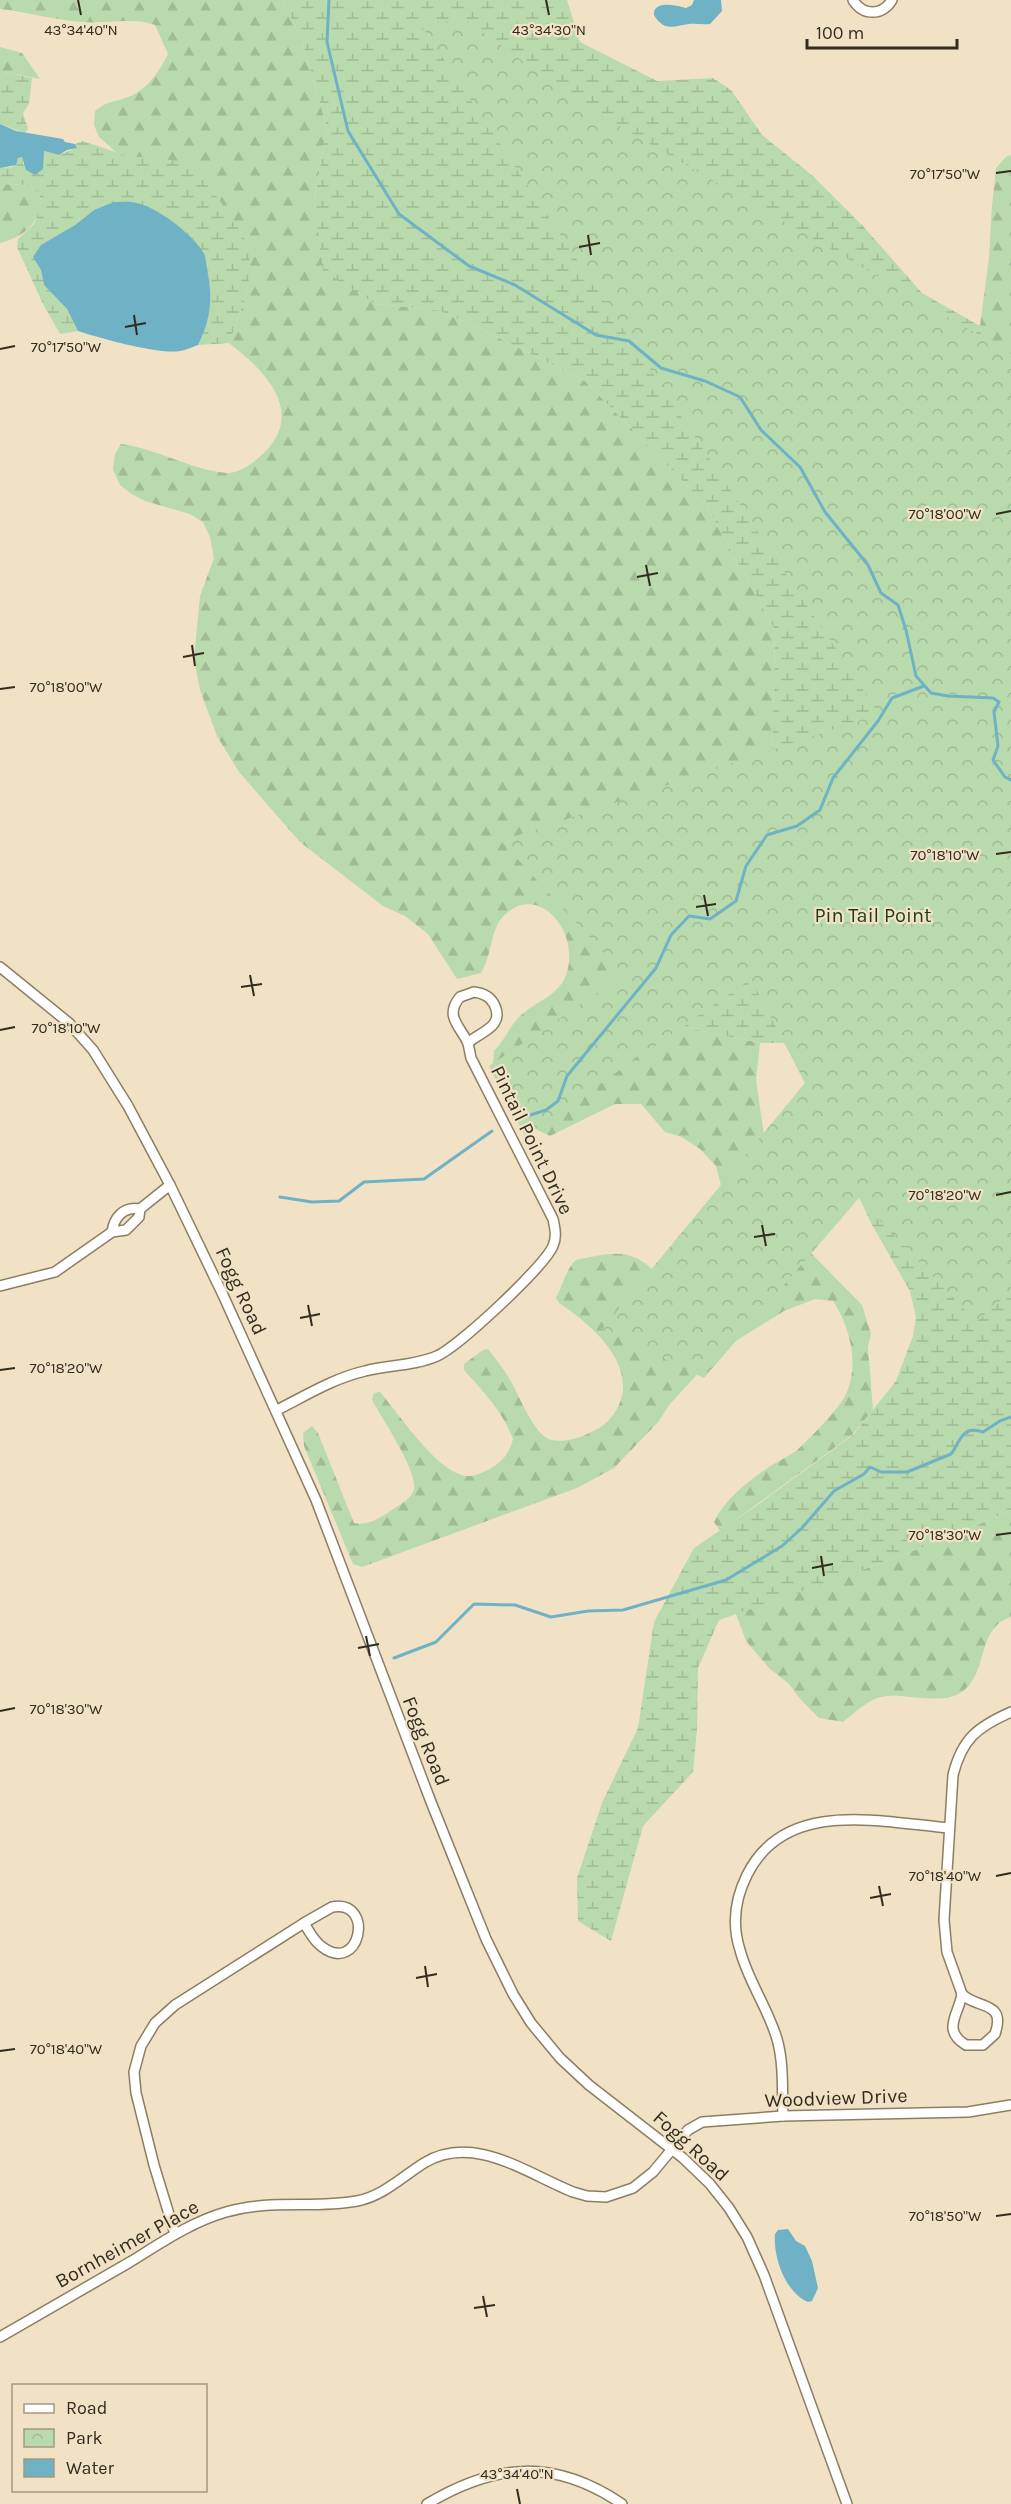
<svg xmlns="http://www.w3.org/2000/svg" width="1011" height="2504" font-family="Karla,sans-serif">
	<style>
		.forest { fill: url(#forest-firs) }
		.wetland { fill: url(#wetland-marsh) }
		.park { fill: url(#park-crowns) }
		.water { fill: #6fb2c5 }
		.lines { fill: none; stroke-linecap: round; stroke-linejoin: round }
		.stream { stroke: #6fb2c5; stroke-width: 3 }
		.minor-casing { stroke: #8b7e63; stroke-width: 12 }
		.minor { stroke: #fff; stroke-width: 9 }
		.ticks { fill: none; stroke: #312b20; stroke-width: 2 }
		.labels { text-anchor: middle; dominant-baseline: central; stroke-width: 4.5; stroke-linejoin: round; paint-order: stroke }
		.park-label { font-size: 20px; fill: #1d3d0e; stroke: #f1e2c5 }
		.street-label { font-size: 20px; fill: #312b20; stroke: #f1e2c5 }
		.ticks-label { font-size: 15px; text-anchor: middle; fill: #312b20; stroke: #f1e2c5; stroke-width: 4.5; stroke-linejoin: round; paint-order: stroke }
	</style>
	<defs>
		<pattern id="forest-firs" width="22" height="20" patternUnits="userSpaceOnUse" patternTransform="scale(1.5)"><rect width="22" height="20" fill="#b9daad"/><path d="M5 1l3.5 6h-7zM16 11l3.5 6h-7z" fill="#a0bb95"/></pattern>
		<pattern id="wetland-marsh" width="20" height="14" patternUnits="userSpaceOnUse" patternTransform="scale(1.5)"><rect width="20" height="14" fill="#b9daad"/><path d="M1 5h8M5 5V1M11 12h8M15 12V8" fill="none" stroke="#a0bb95"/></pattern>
		<pattern id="park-crowns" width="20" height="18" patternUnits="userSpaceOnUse" patternTransform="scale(1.5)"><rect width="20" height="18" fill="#b9daad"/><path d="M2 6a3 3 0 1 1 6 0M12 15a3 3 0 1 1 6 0" fill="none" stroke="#a0bb95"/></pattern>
	</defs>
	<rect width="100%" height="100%" fill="#f1e2c5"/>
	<g class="forest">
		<path d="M0 0H283L303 45 327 127 314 201 376 304 438 310 477 327 585 381 706 505 775 630 772 768 651 1014 694 1029 760 1043 756 1080 769 1170 809 1251 862 1305 871 1334 868 1347 873 1410 852 1435 720 1531 714 1522C726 1497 750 1480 772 1465 780 1460 789 1456 796 1451 810 1438 840 1409 847 1392 859 1362 850 1327 833 1301L815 1299 784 1311 718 1352 669 1405 659 1421 614 1468 577 1488 362 1567 353 1564 304 1446 303 1433 312 1426 318 1433 354 1523C368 1526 380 1518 392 1510 399 1505 409 1500 413 1492 422 1477 381 1417 372 1400L374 1393 380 1392C400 1415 436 1471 466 1476 474 1477 481 1473 488 1470 502 1462 509 1454 513 1439 503 1412 483 1391 464 1370V1364L483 1350 488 1349C495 1358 503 1368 509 1378 519 1395 530 1425 545 1437 561 1448 596 1433 608 1421 616 1413 623 1399 623 1388 624 1352 586 1321 559 1303L556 1298C562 1287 567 1267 576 1260 607 1254 629 1246 654 1271L722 1189 716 1166 700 1149 682 1137 665 1132 641 1104H615L550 1136 533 1128 493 1063 494 1051C504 1041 509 1028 518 1018 534 1001 560 997 567 972 580 929 535 880 502 918 491 929 491 958 481 973L457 979 428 934 405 916 383 906 300 842 239 772 217 736 200 690 194 659 200 596 214 558 210 537 203 522 190 514 145 501 130 493 120 485 113 470 115 454 121 444C158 449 191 470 227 473 241 473 254 462 263 454 307 412 264 370 229 343L248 290 242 233 205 181 156 157H130L117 153 99 137 94 125 95 111C111 99 109 104 125 98 146 92 159 72 168 54L155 25C132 17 107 24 82 22 54 20 28 12 0 9Z"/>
		<path d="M0 47 22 53 40 79 0 71Z"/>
		<path d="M1011 155V451L990 398 980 326 989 258 992 206 996 168 1006 157Z"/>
		<path d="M0 184 26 185 37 190 42 203C36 226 23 237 0 243Z"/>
		<path d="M1011 1510V1617C976 1628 989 1672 963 1691 941 1708 901 1690 877 1698 865 1703 854 1713 843 1722L819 1718 801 1700 789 1684 769 1668 746 1641 736 1614C829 1582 921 1551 1011 1510Z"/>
	</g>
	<g class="wetland">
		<path d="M283 0H567L580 42 657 81 713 78 731 90 762 135 813 176 863 226 922 293 980 326 990 398 1011 451V1510C916 1553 818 1586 719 1620L698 1668 697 1729 693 1772 643 1826 611 1941 578 1921 577 1878 602 1803 638 1728 654 1622 694 1548 756 1506 853 1435 896 1381 913 1336 916 1317 910 1291 871 1223 859 1197 806 1043H760L694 1029 651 1014 616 983 612 962 621 934 772 768 775 630 706 505 585 381 477 327 438 310 376 304 323 271 314 201 327 127 303 45Z"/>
		<path d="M0 71 32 78 29 104 23 113 28 129 25 133 0 124Z"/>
		<path d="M83 141 130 157H156L187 164 205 181 231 216 242 233 250 254 248 290 229 343 198 345C210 322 212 301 208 275L94 210 75 225 41 245V270L44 285 67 309 78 331 60 334 42 302 17 247 18 239 34 224 42 203 37 190 26 185 0 184V168L12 167 18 158 22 157 23 165 43 151 59 155 76 148 75 144Z"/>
	</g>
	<path class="park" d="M467 21 585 106 1011 354V1292L976 1322 859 1198 704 1378 602 1329 805 1083 751 979 525 1136 489 1066 624 975 501 841 879 714 419 22Z"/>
	<g class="water">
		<path d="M694 0H721L722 11 710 24C703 25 696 23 689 24 674 26 664 32 654 15 653 0 675 5 686 8L692 5Z"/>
		<path d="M0 124 16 131 63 139 65 142 75 144 77 148 67 150 59 155 44 151 43 169 35 175 26 170 22 157 18 158 16 165 0 168Z"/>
		<path d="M114 202C121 202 130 201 137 203 158 208 191 233 203 252 206 256 206 264 207 269 213 297 211 320 198 345 192 347 186 350 180 351 160 355 99 338 78 331L67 309 44 285 41 270 33 257 41 245 75 225 94 210Z"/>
		<path d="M788 2229 796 2241 805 2246 812 2261 818 2288 812 2301 808 2302C785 2292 773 2257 775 2234L778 2230Z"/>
	</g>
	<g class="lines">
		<g class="stream">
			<path d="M329 0 327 42 348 131 399 214 469 266 515 285 596 335 629 341 661 368 705 381 740 397 761 430 800 467 825 512 868 565 881 593 898 605 906 630 916 676 931 693 948 696 993 698 999 702 994 712 998 746 993 760 1005 777 1011 780"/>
			<path d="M521 1118 546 1110 558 1101 567 1076 656 968 671 935 689 916 710 919 736 901 746 866 767 835 797 826 820 810 833 778 878 721 892 698 924 686"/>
			<path d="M280 1197 312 1202 339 1201 364 1182 424 1179 492 1131"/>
			<path d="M394 1658 436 1642 474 1604 515 1605 551 1617 588 1611 623 1610 726 1580 782 1546 802 1528 834 1491 864 1474 870 1467 881 1472H907L951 1454C961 1441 961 1425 983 1432L1000 1421 1011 1417"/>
		</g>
		<g class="minor-casing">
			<g id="minor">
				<path d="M853 0C863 16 882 16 892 0"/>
				<path d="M0 967 69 1023 93 1050 128 1106 170 1185 223 1295 316 1500 431 1802 486 1939 513 1994 531 2023 560 2058 589 2085 683 2158 710 2184 729 2208 747 2237 764 2275 847 2504"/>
				<path d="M474 992C482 993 490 996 494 1004 506 1027 479 1032 468 1043 460 1026 444 1016 460 997Z"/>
				<path d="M140 1209 170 1185"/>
				<path d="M0 1286 55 1272 112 1232 126 1230 139 1217 140 1209C124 1206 114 1217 112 1232"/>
				<path d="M277 1410C305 1396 334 1378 365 1371 388 1365 414 1366 437 1356 458 1347 544 1267 553 1246 557 1237 555 1228 553 1219L471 1058 468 1043"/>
				<path d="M332 1907C376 1899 360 1977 321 1946 313 1940 309 1931 304 1923Z"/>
				<path d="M962 1994 947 1952 944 1920 953 1775C962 1739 977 1727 1011 1712"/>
				<path d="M962 1994C975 2009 1007 2000 995 2034L983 2045H966C941 2030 959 2014 962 1994Z"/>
				<path d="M783 2116C782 2091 784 2063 777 2039 768 2008 748 1981 740 1950 732 1925 735 1899 747 1875 785 1798 880 1822 949 1828"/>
				<path d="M175 2234 154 2165 136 2093 134 2072 141 2046 155 2023 175 2005 304 1923"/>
				<path d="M0 2337C43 2312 86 2287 130 2262 161 2243 191 2222 226 2212 271 2199 314 2209 357 2201 383 2196 402 2177 424 2163 473 2133 526 2173 573 2192L587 2196 606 2197 633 2188 653 2172 688 2130 702 2122 783 2116 968 2112 1011 2105"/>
				<path d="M427 2504C495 2463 554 2458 622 2504"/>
			</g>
		</g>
		<use href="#minor" class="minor"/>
	</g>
	<path class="ticks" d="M78 0 81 15M546 0 549 15M996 173 1011 171M588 235 591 255M579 247 600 243M134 315 137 335M125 327 146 323M0 349 15 346M996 514 1011 511M646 565 650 586M637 577 658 573M192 645 195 666M183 657 204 653M0 689 15 687M996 854 1011 852M704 895 708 916M696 907 716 904M250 975 254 996M241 987 262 984M0 1030 15 1027M996 1195 1011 1192M762 1225 766 1246M754 1237 775 1234M308 1305 312 1326M300 1318 320 1314M0 1370 15 1368M996 1535 1011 1533M821 1556 824 1576M812 1568 833 1564M366 1636 370 1656M358 1648 379 1644M0 1711 15 1708M996 1876 1011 1873M879 1886 883 1906M870 1898 891 1894M425 1966 428 1987M416 1978 437 1974M0 2051 15 2049M996 2216 1011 2214M483 2296 487 2317M474 2308 495 2305M517 2489 520 2504"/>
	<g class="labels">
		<g class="park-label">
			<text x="873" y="915">Pin Tail Point</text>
		</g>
		<g class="street-label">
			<text transform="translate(532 1140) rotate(64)">Pintail Point Drive</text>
			<text transform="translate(241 1291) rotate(65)">Fogg Road</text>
			<text transform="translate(426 1741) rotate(68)">Fogg Road</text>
			<text transform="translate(836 2098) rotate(-2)">Woodview Drive</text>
			<text transform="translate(691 2146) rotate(42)">Fogg Road</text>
			<text transform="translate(127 2244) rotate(-29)">Bornheimer Place</text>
		</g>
	</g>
	<g class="ticks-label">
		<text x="81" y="35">43°34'40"N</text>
		<text x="549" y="35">43°34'30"N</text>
		<text x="945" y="179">70°17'50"W</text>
		<text x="66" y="352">70°17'50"W</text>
		<text x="945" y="519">70°18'00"W</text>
		<text x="66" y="692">70°18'00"W</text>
		<text x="945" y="860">70°18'10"W</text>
		<text x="66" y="1033">70°18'10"W</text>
		<text x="945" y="1200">70°18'20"W</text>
		<text x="66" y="1373">70°18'20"W</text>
		<text x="945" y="1540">70°18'30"W</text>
		<text x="66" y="1714">70°18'30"W</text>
		<text x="945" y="1881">70°18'40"W</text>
		<text x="66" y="2054">70°18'40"W</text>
		<text x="945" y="2221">70°18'50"W</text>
		<text x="517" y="2479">43°34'40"N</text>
	</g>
	<rect x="12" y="2384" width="195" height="108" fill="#f1e2c5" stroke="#a49983" stroke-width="1.5"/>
	<rect x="24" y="2404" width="30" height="9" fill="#ffffff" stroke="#a49983" stroke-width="1.5"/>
	<text x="66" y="2414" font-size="18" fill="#312b20">Road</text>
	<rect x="24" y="2429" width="30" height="18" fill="url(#park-crowns)" stroke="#a49983" stroke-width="1.5"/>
	<text x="66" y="2444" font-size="18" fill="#312b20">Park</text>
	<rect x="24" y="2459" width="30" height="18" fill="#6fb2c5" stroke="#a49983" stroke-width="1.5"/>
	<text x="66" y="2474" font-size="18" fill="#312b20">Water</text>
	<path d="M807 39v9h150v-9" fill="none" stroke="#312b20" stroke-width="3"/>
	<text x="816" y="39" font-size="18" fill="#312b20" stroke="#f1e2c5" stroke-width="4.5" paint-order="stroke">100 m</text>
</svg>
